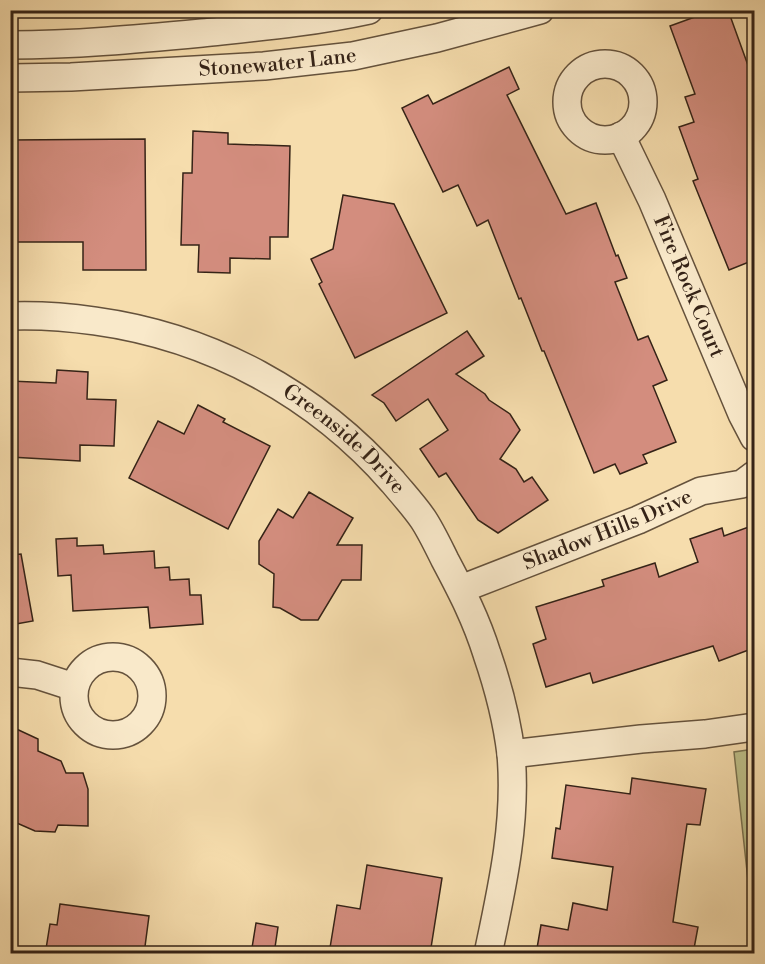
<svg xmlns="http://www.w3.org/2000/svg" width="765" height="964" font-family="'Libre Bodoni',serif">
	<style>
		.green { fill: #bdc089; stroke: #797250; stroke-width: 1.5 }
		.building { fill: #d38d7e; stroke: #352317; stroke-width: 1.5 }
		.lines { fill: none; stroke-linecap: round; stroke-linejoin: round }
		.minor-casing { stroke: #65523c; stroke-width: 30 }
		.minor { stroke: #f9e9ca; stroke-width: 27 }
		.labels { text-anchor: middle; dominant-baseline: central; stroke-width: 4.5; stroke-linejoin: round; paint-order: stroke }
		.street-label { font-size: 21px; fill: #352317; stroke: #f9e9ca }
	</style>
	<rect width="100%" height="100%" fill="#f6ddad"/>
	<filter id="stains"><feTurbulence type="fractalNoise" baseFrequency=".00333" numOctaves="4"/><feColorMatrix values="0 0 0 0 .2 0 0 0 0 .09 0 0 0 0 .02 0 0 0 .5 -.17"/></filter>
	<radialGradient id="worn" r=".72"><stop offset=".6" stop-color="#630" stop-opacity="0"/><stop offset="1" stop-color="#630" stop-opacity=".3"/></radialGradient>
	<path class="green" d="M754 749V953L747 954 752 917 734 752Z"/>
	<g class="building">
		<path d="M714 10H728L754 82V260L729 270 693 181 698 179 679 127 694 122 685 97 695 94 670 26Z"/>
		<path d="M509 67 519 89 507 95 566 214 596 203 616 256 618 255 627 278 615 282 638 340 648 336 667 380 653 386 676 442 643 455 647 463 620 474 615 464 594 473 544 351H542L521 298 519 299 488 220 477 226 458 185 443 192 402 108 428 95 433 104Z"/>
		<path d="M193 131 228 133V144L290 146 288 237H270V259L230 258V273L198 272 199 245H181L183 173H192Z"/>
		<path d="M145 139 146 270H83V242H10V140Z"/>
		<path d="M343 195 394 204 447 313 355 358 319 284 322 282 311 259 333 249Z"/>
		<path d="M467 331 484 356 456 374 485 394 489 400 510 414 520 430 500 459 516 469 524 482 532 477 548 500 498 533 478 520 446 473 439 477 420 449 448 430 428 399 396 421 384 403 372 395Z"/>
		<path d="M57 370 88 372 87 399 116 400 114 446 80 445V461L10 457V381L56 383Z"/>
		<path d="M198 405 225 419 223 422 270 446 228 529 129 478 158 421 184 434Z"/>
		<path d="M309 492 353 518 337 545H362L361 580H342L318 620H301L280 608 273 607 274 574 259 564V541L278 509 293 518Z"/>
		<path d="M754 525V648L719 661 713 646 593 683 590 673 546 687 533 644 546 639 536 607 604 586 602 580 655 563 659 577 698 562 690 539 722 528 724 536Z"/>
		<path d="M77 538V546L103 545 104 554 154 551 155 568 169 567 170 580 189 579 190 595H201L203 624 150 628 148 607 73 611 71 575 58 576 56 539Z"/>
		<path d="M21 554 33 621 10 625V555Z"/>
		<path d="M10 726 38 739V751L61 761 66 773H83L88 789V826L58 825 55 832 35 831 10 820Z"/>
		<path d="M632 778 706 789 700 825 687 824 673 922 698 927 693 954H536L541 925 568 930 573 903 607 910 613 867 552 858 556 828 560 829 566 785 630 794Z"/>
		<path d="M367 865 442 878 430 954H329L337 905 360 909Z"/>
		<path d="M60 904 149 916 144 954H51L52 950 46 949 50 924 57 925Z"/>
		<path d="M256 923 278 927 274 954H251Z"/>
	</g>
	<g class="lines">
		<g class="minor-casing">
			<g id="minor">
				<path d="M10 45C74 45 138 39 202 33 258 27 314 22 369 10"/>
				<circle cx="605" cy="102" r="38"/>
				<path id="s1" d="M10 78 71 77 264 66 353 56 437 38 540 10"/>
				<path id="s2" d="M621 136 652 200 742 414 754 437"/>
				<path id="s3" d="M10 316C39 315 67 317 95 321 211 337 316 394 393 482 403 494 414 506 423 519 431 531 438 546 445 560 462 592 476 619 487 654 498 686 507 720 511 754 517 822 502 888 488 954"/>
				<path id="s4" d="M461 589 638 520 701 491 742 484 754 475"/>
				<circle cx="113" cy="696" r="39"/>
				<path d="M10 672 37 675 74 687"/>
				<path d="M511 754 641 739 705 734 754 727"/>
			</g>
		</g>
		<use href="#minor" class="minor"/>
	</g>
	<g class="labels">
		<g class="street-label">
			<text stroke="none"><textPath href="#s1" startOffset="268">Stonewater Lane</textPath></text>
			<text stroke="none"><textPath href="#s2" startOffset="165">Fire Rock Court</textPath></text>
			<text stroke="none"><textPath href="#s3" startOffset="366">Greenside Drive</textPath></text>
			<text stroke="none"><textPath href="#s4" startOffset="158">Shadow Hills Drive</textPath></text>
		</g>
	</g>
	<rect width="765" height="964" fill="none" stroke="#f6ddad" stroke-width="36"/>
	<rect x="12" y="12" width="741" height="940" fill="none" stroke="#352317" stroke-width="3"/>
	<rect x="18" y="18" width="729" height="928" fill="none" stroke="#352317" stroke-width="1.5"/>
	<rect width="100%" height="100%" filter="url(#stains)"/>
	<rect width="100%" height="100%" fill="url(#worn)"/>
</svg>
